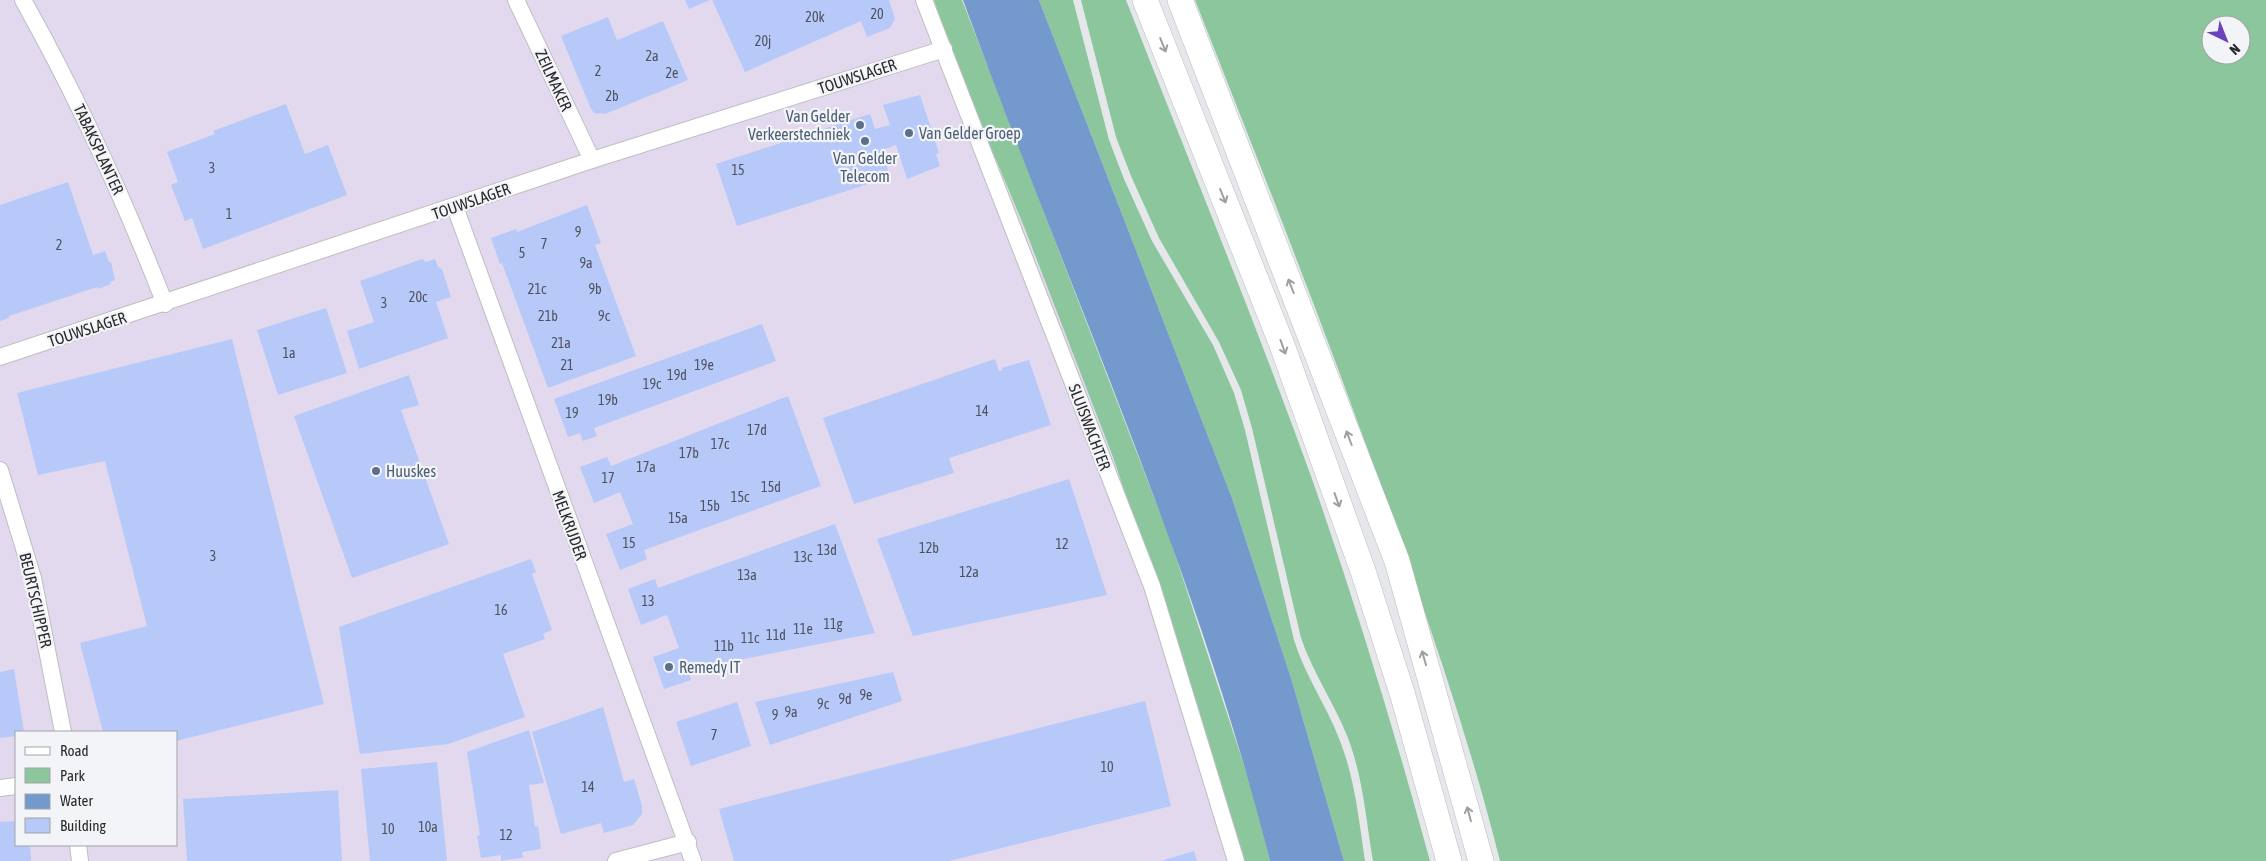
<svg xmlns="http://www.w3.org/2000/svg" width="2266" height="861" font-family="'Asap Condensed',sans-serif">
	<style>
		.industrial { fill: #e2d9ee; fill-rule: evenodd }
		.green { fill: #8cc69c; fill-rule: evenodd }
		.water { fill: #7399cd }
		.building { fill: #b7c9f9 }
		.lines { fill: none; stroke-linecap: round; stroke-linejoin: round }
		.minor-casing { stroke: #bcbec1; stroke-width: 18 }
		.highway-casing { stroke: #bcbec1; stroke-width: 26 }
		.minor { stroke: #fff; stroke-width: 16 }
		.highway { stroke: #fff; stroke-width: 25 }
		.oneway { stroke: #9f9fa0 }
		.service-dot { fill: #5c6f8a; stroke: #f3f4f8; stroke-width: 2 }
		.labels { text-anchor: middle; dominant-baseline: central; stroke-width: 4.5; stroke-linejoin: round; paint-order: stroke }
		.number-label { font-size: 14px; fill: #4d525f }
		.street-label { font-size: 16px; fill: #2a2a2c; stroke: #f3f4f8 }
		.service-label { font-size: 16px; fill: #4e5e75; stroke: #f3f4f8; text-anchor: start }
	</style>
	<rect width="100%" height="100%" fill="#e5e7eb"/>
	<path class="industrial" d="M0 0H933L969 102 1111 424 1254 861H0ZM16 732H176V845H16Z"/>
	<g class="green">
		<path d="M934 0H962L1169 536 1254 796 1270 861H1243L1203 723 1113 457 1025 229 957 67Z"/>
		<path d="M1039 0H1073L1109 140 1124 179 1152 241 1213 345 1234 393 1245 430 1294 640C1305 676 1327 706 1340 741 1355 779 1359 821 1365 861H1344L1291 678 1232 498Z"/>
		<path d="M1081 0H1126C1188 159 1254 318 1312 479 1356 605 1395 733 1430 861H1373C1366 820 1363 777 1348 738 1334 703 1313 673 1301 638L1252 428 1241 390 1219 342 1159 238 1131 176 1116 137Z"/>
		<path d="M1195 0H2266V861H1500C1475 761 1443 664 1409 567 1344 376 1269 188 1195 0ZM2211 25H2241V55H2211Z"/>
	</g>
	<path class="water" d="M963 0H1039L1232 498 1291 678 1344 861H1270C1196 566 1067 286 963 0Z"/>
	<g class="building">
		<path d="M685 0H710L689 9Z"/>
		<path d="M712 0H889L895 19 890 28 867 37 861 21 745 72Z"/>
		<path d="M608 17 617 40 663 21 688 80 605 114 594 113 591 109 561 36Z"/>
		<path d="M920 95 939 153 936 154 940 166 907 179 896 145 882 150 890 177 737 226 716 164 870 114 875 129 890 125 883 105Z"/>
		<path d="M286 104 305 154 328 145 347 195 203 249 192 218 185 221 171 185 178 182 167 152 215 134 213 131Z"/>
		<path d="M68 182 93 255 105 251 109 262H111L115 280 110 282 111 284 98 289 97 287 9 316V318L0 321V205Z"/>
		<path d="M587 205 601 243 595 245 636 356 548 388 502 263 500 264 491 238 516 229 517 232Z"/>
		<path d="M422 259 426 262 435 259 438 267 442 269 451 297 436 302 448 338 359 369 347 331 374 322 360 281Z"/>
		<path d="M326 308 347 373 278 395 257 330Z"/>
		<path d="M762 324 776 361 594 428 597 436 583 441 580 433 568 437 554 399Z"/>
		<path d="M232 339 324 704 176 741V732H103L80 643 147 626 105 461 38 475 17 393Z"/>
		<path d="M995 359 999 371 1003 370 1001 368 1029 360 1051 425 949 458 954 473 854 504 823 418Z"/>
		<path d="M409 375 419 405 401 410 449 544 352 578 294 416Z"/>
		<path d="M788 396 821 486 644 550 647 559 620 570 606 534 633 524 620 492 594 503 580 467 607 457 611 466Z"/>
		<path d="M1069 479 1107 595 913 636 877 539Z"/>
		<path d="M835 524 875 633 688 670 691 680 664 689 653 657 679 648 667 615 641 625 628 589 655 579 658 588Z"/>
		<path d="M531 559 536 572 532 574 552 630 543 634 545 639 503 654 525 717 448 744 360 754 339 627Z"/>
		<path d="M14 669 24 732H16V736L0 738V672Z"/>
		<path d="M893 672 902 701 770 745 755 702Z"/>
		<path d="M1145 701 1171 806 949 861H734L719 809Z"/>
		<path d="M737 702 751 746 691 766 676 722Z"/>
		<path d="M603 707 624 782 634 779 642 806V814L633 825 604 833 601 823 561 834 532 732Z"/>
		<path d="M529 730 544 783 529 785 535 827 538 826 541 849 522 852 523 858 512 859 501 861V855L481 858 477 836 480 835 467 752Z"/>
		<path d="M437 762 447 861H370L361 769Z"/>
		<path d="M338 790 342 861H187L183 799Z"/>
		<path d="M16 821V845H34L30 846 31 861H0V822Z"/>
		<path d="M1194 851 1197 861H1161Z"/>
	</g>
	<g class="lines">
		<g class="minor-casing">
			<g id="minor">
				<path d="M23 0C78 98 124 199 165 304"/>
				<path d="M516 0 592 160"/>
				<path d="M924 0 1152 586 1236 861"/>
				<path d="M455 207 693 861"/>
				<path d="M0 357 592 160 944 49"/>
				<path d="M0 470 33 578 63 732"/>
				<path d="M0 788 16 786"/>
				<path d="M78 845 80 861"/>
				<path d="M616 861 688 842"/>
			</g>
		</g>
		<g class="highway-casing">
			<g id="highway">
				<path d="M1145 0 1282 345 1363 571 1403 696 1449 861"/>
				<path d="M1180 0 1397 561 1481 861"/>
			</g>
		</g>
		<use href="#minor" class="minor"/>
		<use href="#highway" class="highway"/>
	</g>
	<defs><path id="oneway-shaft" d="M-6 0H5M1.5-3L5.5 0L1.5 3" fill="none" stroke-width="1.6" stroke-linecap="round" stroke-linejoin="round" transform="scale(1.25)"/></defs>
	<g class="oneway">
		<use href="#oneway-shaft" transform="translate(1163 45) rotate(68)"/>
		<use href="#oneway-shaft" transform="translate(1223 196) rotate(68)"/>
		<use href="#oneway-shaft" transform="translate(1291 286) rotate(-111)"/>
		<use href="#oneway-shaft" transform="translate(1283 347) rotate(70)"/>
		<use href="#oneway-shaft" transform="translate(1349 438) rotate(-111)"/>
		<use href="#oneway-shaft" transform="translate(1337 500) rotate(70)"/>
		<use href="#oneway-shaft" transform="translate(1424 658) rotate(-106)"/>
		<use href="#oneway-shaft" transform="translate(1469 814) rotate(-105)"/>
	</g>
	<g class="service-dot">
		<circle cx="860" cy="125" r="5"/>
		<circle cx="909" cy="133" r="5"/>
		<circle cx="865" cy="141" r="5"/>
		<circle cx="376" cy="471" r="5"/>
		<circle cx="669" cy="667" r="5"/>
	</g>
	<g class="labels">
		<g class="number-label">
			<text x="877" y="14">20</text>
			<text x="815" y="17">20k</text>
			<text x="763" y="41">20j</text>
			<text x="652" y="56">2a</text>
			<text x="598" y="71">2</text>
			<text x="672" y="73">2e</text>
			<text x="612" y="96">2b</text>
			<text x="212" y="168">3</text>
			<text x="738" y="170">15</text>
			<text x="229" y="214">1</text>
			<text x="578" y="232">9</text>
			<text x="544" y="244">7</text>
			<text x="59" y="245">2</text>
			<text x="522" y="253">5</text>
			<text x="586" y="263">9a</text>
			<text x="537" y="289">21c</text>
			<text x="595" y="289">9b</text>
			<text x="418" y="297">20c</text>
			<text x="384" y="303">3</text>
			<text x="548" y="316">21b</text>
			<text x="604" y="316">9c</text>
			<text x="561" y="343">21a</text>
			<text x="289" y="353">1a</text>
			<text x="567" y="365">21</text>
			<text x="704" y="365">19e</text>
			<text x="677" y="375">19d</text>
			<text x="652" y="384">19c</text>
			<text x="608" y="400">19b</text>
			<text x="982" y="411">14</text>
			<text x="572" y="413">19</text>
			<text x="757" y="430">17d</text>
			<text x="720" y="444">17c</text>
			<text x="689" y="453">17b</text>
			<text x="646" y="467">17a</text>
			<text x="608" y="478">17</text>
			<text x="771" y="487">15d</text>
			<text x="740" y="497">15c</text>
			<text x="710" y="506">15b</text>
			<text x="678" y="518">15a</text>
			<text x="629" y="543">15</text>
			<text x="1062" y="544">12</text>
			<text x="929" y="548">12b</text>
			<text x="827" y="550">13d</text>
			<text x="213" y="556">3</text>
			<text x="803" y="557">13c</text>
			<text x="969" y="572">12a</text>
			<text x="747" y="575">13a</text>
			<text x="648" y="601">13</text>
			<text x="501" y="610">16</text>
			<text x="833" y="624">11g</text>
			<text x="803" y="629">11e</text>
			<text x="776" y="635">11d</text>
			<text x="750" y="638">11c</text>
			<text x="724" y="646">11b</text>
			<text x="866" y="695">9e</text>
			<text x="845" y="699">9d</text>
			<text x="823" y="704">9c</text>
			<text x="791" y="712">9a</text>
			<text x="775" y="715">9</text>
			<text x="714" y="735">7</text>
			<text x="1107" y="767">10</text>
			<text x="588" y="787">14</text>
			<text x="428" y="827">10a</text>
			<text x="388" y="829">10</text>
			<text x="506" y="835">12</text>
		</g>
		<g class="street-label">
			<text transform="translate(857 76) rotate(-18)">TOUWSLAGER</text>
			<text transform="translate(554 80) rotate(65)">ZEILMAKER</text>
			<text transform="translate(99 149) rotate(65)">TABAKSPLANTER</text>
			<text transform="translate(471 201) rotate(-19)">TOUWSLAGER</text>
			<text transform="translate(87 329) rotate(-18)">TOUWSLAGER</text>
			<text transform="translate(1090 427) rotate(69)">SLUISWACHTER</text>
			<text transform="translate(570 525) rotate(70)">MELKRIJDER</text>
			<text transform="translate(36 600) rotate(77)">BEURTSCHIPPER</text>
		</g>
		<g class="service-label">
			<text x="850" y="116" text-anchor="end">Van Gelder<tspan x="850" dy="18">Verkeerstechniek</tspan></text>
			<text x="919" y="133">Van Gelder Groep</text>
			<text x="865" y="158" text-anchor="middle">Van Gelder<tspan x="865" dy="18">Telecom</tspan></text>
			<text x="386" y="471">Huuskes</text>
			<text x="679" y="667">Remedy IT</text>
		</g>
	</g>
	<rect x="15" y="731" width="162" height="115" fill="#f3f4f8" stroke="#a3a3a6"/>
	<rect x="25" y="747" width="25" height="8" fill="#ffffff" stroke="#a3a3a6"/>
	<text x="60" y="756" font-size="15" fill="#2a2a2c">Road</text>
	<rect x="25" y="768" width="25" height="15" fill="#8cc69c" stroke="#a3a3a6"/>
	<text x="60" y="781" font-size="15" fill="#2a2a2c">Park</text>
	<rect x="25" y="794" width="25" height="15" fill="#7399cd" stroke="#a3a3a6"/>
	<text x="60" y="806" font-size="15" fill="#2a2a2c">Water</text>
	<rect x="25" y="818" width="25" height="15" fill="#b7c9f9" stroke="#a3a3a6"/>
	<text x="60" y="831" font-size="15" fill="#2a2a2c">Building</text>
	<g transform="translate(2226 40) rotate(137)"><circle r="24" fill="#f3f4f8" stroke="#a3a3a6"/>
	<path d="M0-4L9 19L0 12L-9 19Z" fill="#6b42ba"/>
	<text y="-8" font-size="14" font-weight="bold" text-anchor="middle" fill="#2a2a2c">N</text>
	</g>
</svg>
